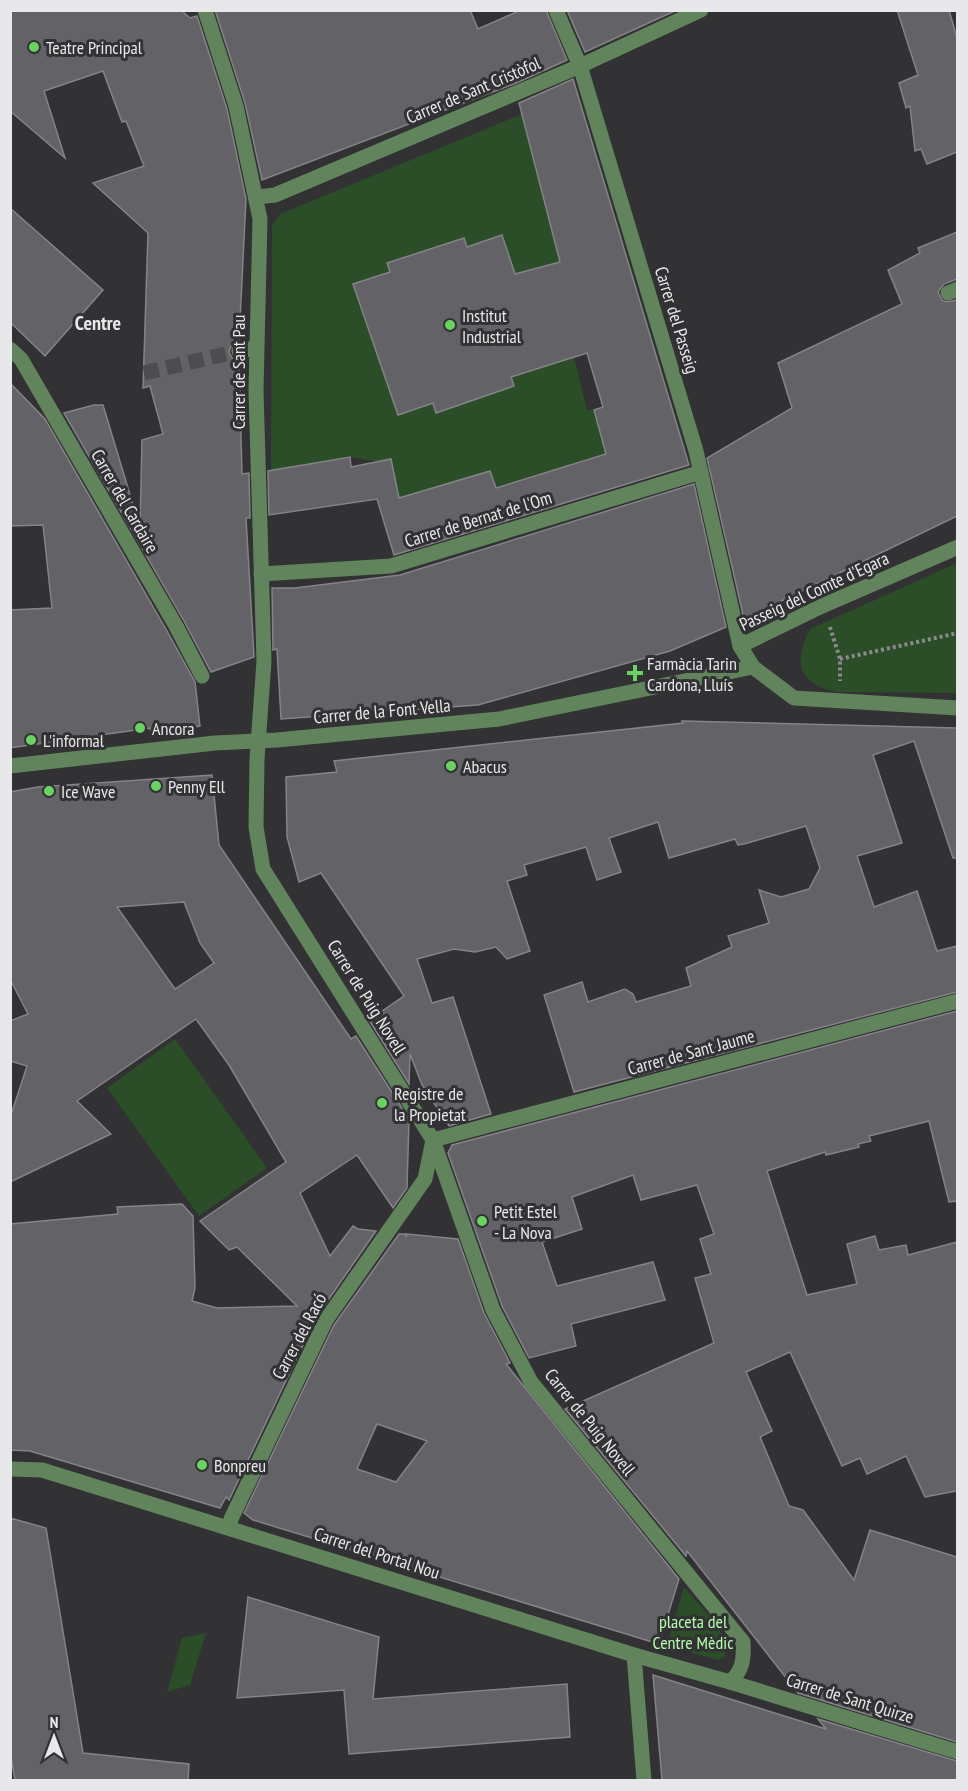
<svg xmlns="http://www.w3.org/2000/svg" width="968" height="1791" font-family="'PT Sans Narrow',sans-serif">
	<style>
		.green { fill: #2b4d28 }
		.building { fill: #636266; stroke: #848387; stroke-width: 1.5; fill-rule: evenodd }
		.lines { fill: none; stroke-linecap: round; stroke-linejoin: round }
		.minor-tunnel { stroke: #4d4c4f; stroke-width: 15; stroke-dasharray: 15 8; stroke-linecap: butt }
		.path { stroke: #8b8a8d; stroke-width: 4; stroke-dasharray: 3 3; stroke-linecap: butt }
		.minor { stroke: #61845d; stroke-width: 15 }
		.poi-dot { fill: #6ad363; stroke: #323134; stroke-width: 2 }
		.labels { text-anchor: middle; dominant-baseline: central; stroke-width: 6; stroke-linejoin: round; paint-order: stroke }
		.poi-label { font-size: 18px; fill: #e8e8ea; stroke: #323134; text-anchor: start }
		.street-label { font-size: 18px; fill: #e8e8ea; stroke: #323134 }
		.park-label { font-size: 18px; fill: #b3faac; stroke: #323134 }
		.neighbourhood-label { font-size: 20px; font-weight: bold; fill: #e8e8ea; stroke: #323134 }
	</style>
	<rect width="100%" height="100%" fill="#323134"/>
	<g class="green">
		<path d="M522 114 560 262 565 320 587 410 594 409 606 454 496 488 490 471 399 498 379 462 350 457 271 471 272 226 280 214Z"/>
		<path d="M957 563V693L839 692C799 686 792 663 810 629Z"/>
		<path d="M175 1039 267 1168 199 1216 107 1088Z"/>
		<path d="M684 1587C698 1605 732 1632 725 1657L718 1660 667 1646Z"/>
		<path d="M206 1633 190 1685 167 1692 182 1638Z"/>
	</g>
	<g class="building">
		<path d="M10 10H181L190 18 197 16 227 109 246 199 239 341 232 344 229 352 232 358 239 361 242 474 249 473 250 518H246L254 657 211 672 184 621 64 413 94 405H103L140 528 142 440 163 434 150 386 143 388 148 233 93 183 144 166 126 121 122 122 103 71 44 91 65 158 10 111Z"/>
		<path d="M215 10H470L478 29 521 10H546L567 60 514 84 262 180 245 103Z"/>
		<path d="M567 10H677L585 52Z"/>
		<path d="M897 10H949L957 38V152L927 164 921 149 915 151 910 106 906 108 899 83 918 75Z"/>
		<path d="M573 79 689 465 394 555 377 499 269 515 268 471 350 457 351 467 391 459 399 498 490 471 496 488 606 454 594 410 603 407 587 353 511 377 514 386 436 413 433 403 398 415 353 284 390 272 387 263 464 238 467 247 502 235 515 274 560 262 519 103Z"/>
		<path d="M10 208 103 290 45 356 10 322Z"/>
		<path d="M957 232V279L944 284 938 292 942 300 946 302 957 300V516L744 619 707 458 792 408 778 363 902 304 888 270 920 253 918 248Z"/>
		<path d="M10 383 45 419 167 631 195 682 200 726 151 733 150 728 10 748V610L52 608 43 525 10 526Z"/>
		<path d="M694 484 726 627 670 651 478 705 281 719 277 649 273 650 272 588H295L400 575Z"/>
		<path d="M682 721 957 728V858H953L914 741 873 755 902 843 857 856 874 907 917 891 937 951 957 946V992L574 1092 544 995 582 982 588 1002 625 989 633 994 636 1002 691 986 686 968 732 947 728 936 769 923 759 890 781 897 809 889 820 868 806 826 744 844 738 845 735 839 669 858 658 822 609 838 621 872 597 880 586 847 524 865 527 875 507 881 530 951 507 959 496 947 475 952 454 949 417 959 432 1003 453 997 491 1114 449 1126 422 1085 410 1054 409 1084 369 1020 404 996 321 873 299 882 287 837 286 777 337 772 334 761 683 723Z"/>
		<path d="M212 775 219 845 351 1039 356 1036 409 1119 407 1188 393 1208 357 1155 300 1193 330 1256 353 1226 358 1229 376 1231 317 1316 229 1500 226 1497 220 1508 30 1451 10 1450V1224L118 1214 117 1207 182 1204 193 1216 195 1288 192 1301 217 1308 297 1306 237 1247 229 1250 200 1221 286 1162 229 1065 196 1019 77 1101 111 1134 10 1182V1118L27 1066 10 1061V1021L28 1014 10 979V792L38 787ZM184 902 200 943 214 963 175 989 117 907Z"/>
		<path d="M957 1011V1201L949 1202 929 1121 869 1136 871 1141 858 1144 859 1147 826 1155 825 1152 767 1171 807 1295 857 1284 847 1244 875 1236 879 1250 906 1245 908 1255 957 1242V1491L925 1497 906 1456 867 1474 860 1458 842 1466 790 1352 746 1372 772 1431 760 1437 789 1506 803 1510 854 1580 870 1530 957 1557V1742L798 1693 687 1551 686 1556 565 1409 714 1343 695 1278 711 1274 700 1239 714 1234 697 1185 641 1200 633 1175 572 1197 582 1229 542 1242 557 1286 653 1262 665 1300 571 1324 576 1346 529 1358 502 1306 448 1153 452 1145Z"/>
		<path d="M399 1234H406V1237L407 1234 458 1239 484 1313 510 1363 506 1364 679 1579 659 1644 253 1520 244 1513 334 1325ZM377 1424 427 1441 396 1482 357 1469Z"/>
		<path d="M10 1518 46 1528 83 1753 189 1764 188 1780H15L10 1751Z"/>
		<path d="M248 1597 379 1637 373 1699 567 1684 570 1737 349 1754 344 1690 237 1698Z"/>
		<path d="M653 1675 826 1729 818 1719 957 1761V1780H662Z"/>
	</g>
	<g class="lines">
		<path class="minor-tunnel" d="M144 373 239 351"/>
		<g class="path">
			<path d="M830 627 840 659V681"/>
			<path d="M840 659 958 633"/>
		</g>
		<g class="minor">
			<path d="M205 10 236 106 260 219 256 391 264 661 257 759 256 827 263 869 433 1140 493 1310 531 1382 743 1642C744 1659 743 1670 730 1682"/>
			<path d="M556 10 580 66 696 451 740 646 753 667 794 698 958 708"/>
			<path d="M257 197 275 195 580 66 701 10"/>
			<path d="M948 293 958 289"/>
			<path d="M10 349 21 359 176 626 202 676"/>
			<path d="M239 351 256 348"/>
			<path d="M261 574 391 566 701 472"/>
			<path d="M740 646 822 606 958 547"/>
			<path d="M10 766 215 743 277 740 499 719 753 667"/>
			<path d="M10 1469 42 1470 634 1655 730 1682 958 1752"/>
			<path d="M230 1528 231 1519 326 1320 425 1179 433 1140 958 1001"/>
			<path d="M634 1655 644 1780"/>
		</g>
	</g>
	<g class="poi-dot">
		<circle cx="34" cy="47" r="6"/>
		<circle cx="450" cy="325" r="6"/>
		<path d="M632 664h6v6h6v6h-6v6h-6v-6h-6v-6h6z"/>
		<circle cx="140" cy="728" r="6"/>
		<circle cx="31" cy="740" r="6"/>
		<circle cx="451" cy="766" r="6"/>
		<circle cx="156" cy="786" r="6"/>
		<circle cx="49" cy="791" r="6"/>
		<circle cx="382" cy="1103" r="6"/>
		<circle cx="482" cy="1221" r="6"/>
		<circle cx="202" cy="1465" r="6"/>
	</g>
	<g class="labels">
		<g class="poi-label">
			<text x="46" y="47">Teatre Principal</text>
			<text x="462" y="315">Institut<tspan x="462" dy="21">Industrial</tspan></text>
			<text x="647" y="663">Farmàcia Tarin<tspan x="647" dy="21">Cardona, Lluís</tspan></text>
			<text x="152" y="728">Ancora</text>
			<text x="43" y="740">L'informal</text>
			<text x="463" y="766">Abacus</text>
			<text x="168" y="786">Penny Ell</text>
			<text x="61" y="791">Ice Wave</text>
			<text x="394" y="1093">Registre de<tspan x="394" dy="21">la Propietat</tspan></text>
			<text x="494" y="1211">Petit Estel<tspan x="494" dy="21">- La Nova</tspan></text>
			<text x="214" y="1465">Bonpreu</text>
		</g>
		<g class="street-label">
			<text transform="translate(473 90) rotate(-23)">Carrer de Sant Cristòfol</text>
			<text transform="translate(677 320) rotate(73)">Carrer del Passeig</text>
			<text transform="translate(238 372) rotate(-90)">Carrer de Sant Pau</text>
			<text transform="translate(125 501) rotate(60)">Carrer del Cardaire</text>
			<text transform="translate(478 519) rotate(-17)">Carrer de Bernat de l'Om</text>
			<text transform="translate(814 591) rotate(-25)">Passeig del Comte d'Egara</text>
			<text transform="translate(382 711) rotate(-5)">Carrer de la Font Vella</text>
			<text transform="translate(367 997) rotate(58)">Carrer de Puig Novell</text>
			<text transform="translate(691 1052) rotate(-15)">Carrer de Sant Jaume</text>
			<text transform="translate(299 1336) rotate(-62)">Carrer del Racó</text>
			<text transform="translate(590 1422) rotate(51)">Carrer de Puig Novell</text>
			<text transform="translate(377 1553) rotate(18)">Carrer del Portal Nou</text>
			<text transform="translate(850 1698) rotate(17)">Carrer de Sant Quirze</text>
		</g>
		<g class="park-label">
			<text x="693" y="1621">placeta del<tspan x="693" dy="21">Centre Mèdic</tspan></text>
		</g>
		<g class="neighbourhood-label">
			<text x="98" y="323">Centre</text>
		</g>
	</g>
	<rect width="968" height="1791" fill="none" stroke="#e8e8ea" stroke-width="24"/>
	<g transform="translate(54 1737)" stroke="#323134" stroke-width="4.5" paint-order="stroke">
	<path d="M0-4.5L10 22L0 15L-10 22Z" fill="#e8e8ea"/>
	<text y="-9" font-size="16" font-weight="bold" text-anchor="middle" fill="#e8e8ea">N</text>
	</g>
</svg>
